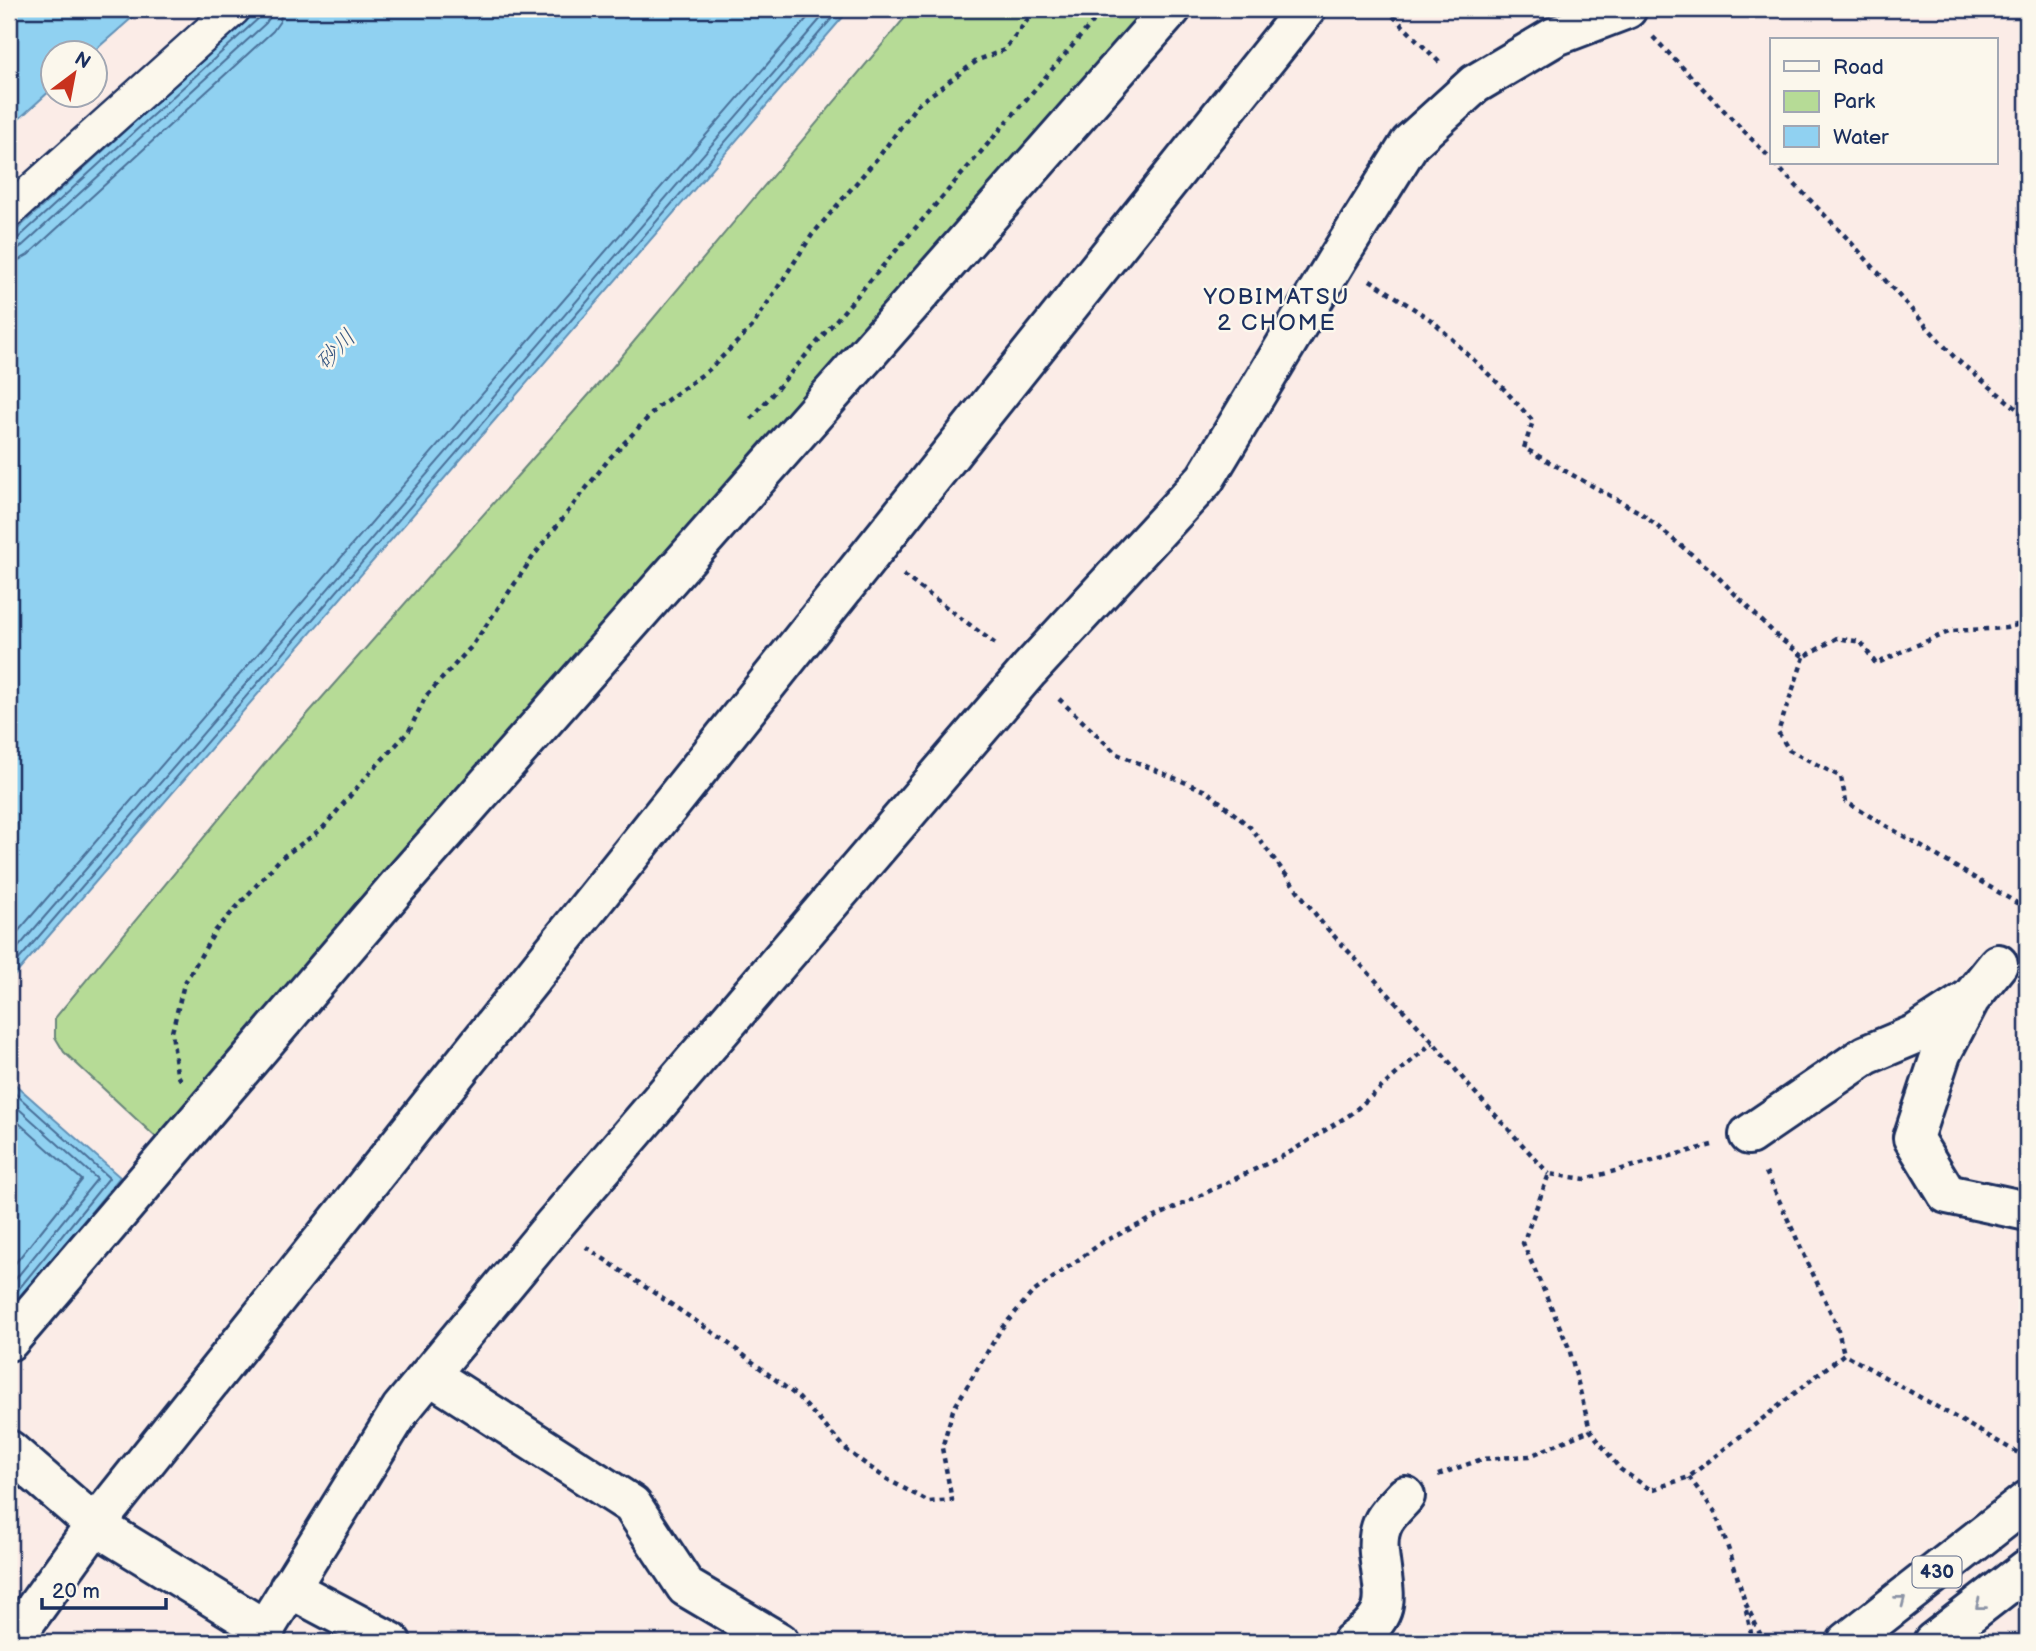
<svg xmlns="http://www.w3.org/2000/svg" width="2036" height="1651" font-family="'Balsamiq Sans','Klee One',sans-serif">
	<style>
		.green { fill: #b6db96; stroke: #68857a; stroke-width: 2 }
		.water { fill: #90d1f1; stroke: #6190b6; stroke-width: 2 }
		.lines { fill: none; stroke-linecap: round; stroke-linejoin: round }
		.shore { stroke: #4a7099; stroke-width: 2 }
		.pedestrian-casing { stroke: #1b2f5e; stroke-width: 37 }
		.minor-casing { stroke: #1b2f5e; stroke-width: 44 }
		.trunk-casing { stroke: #1b2f5e; stroke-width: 44 }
		.path { stroke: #1b2f5e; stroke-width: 4.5; stroke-dasharray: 5 5; stroke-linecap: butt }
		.pedestrian { stroke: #fbf7ec; stroke-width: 32 }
		.minor { stroke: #fbf7ec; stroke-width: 38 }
		.trunk { stroke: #fbf7ec; stroke-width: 38 }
		.oneway { stroke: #8b93a5 }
		.labels { text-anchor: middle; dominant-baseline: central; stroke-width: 5; stroke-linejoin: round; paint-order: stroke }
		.shield { fill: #fbf7ec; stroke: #5e6b89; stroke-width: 2 }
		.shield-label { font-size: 19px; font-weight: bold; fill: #1b2f5e }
		.neighbourhood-label { font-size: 23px; letter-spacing: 2px; fill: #1b2f5e; stroke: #fbf7ec }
		.water-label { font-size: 23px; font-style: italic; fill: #385883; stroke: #fbf7ec }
	</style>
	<rect width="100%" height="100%" fill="#fbece7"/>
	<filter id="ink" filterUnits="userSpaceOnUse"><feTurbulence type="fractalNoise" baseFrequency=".0143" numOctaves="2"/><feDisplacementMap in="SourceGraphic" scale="14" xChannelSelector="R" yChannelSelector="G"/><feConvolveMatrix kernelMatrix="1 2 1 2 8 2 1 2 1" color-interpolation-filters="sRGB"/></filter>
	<g filter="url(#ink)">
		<path class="green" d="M912 9H1146L160 1141 64 1052 55 1037V1018L275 751 601 381Z"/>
		<g class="water">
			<path d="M9 9H142L93 52H52V89L9 128Z"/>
			<path d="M258 9H850L9 982V237Z"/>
			<path d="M9 1079 120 1177 9 1312Z"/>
		</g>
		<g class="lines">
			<g class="shore">
				<path d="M9 242 16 240 260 17 262 9"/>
				<path d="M9 251 16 250 22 246 266 23 270 17 271 9"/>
				<path d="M9 261 19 260 28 255 273 31 280 21 282 9"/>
				<path d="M9 942 815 9"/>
				<path d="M9 958 829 9"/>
				<path d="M9 971 840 9"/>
				<path d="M9 1088 109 1178 9 1301"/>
				<path d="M9 1100 97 1179 9 1287"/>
				<path d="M9 1114 82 1180 9 1271"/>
			</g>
			<g class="pedestrian-casing">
				<path id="pedestrian" d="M9 211 234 9"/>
			</g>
			<g class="minor-casing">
				<g id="minor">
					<path d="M1998 964 1970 999 1941 1054 1913 1138 1947 1194 2027 1211"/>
					<path d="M1749 1135 1866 1055 1916 1034 1968 1000"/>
					<path d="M9 1341 397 887 1171 9"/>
					<path d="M430 1375 632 1505 686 1587 779 1642"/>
					<path d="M9 1450 95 1525 266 1630"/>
					<path d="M289 1588 391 1642"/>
					<path d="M11 1642 95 1525 1306 9"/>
					<path d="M260 1642 269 1622 401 1409 553 1226 1029 670 1205 479 1338 258 1410 143 1475 84 1556 36 1627 9"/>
					<path d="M1352 1642C1394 1612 1384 1600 1379 1553 1378 1543 1379 1530 1384 1521 1389 1512 1398 1504 1405 1496"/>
				</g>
			</g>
			<g class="trunk-casing">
				<g id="trunk">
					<path d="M1847 1642 2027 1501"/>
					<path d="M1933 1642 2027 1569"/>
				</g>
			</g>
			<g class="path">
				<path d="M1386 9 1440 63"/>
				<path d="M1653 37 1772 160"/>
				<path d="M1774 163 1848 239 1956 359 2027 417"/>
				<path d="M1370 280 1434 322 1502 387 1533 421 1524 448 1641 513 1712 571 1779 638 1804 657 1837 638 1861 642 1876 664 1903 651 1951 631 2006 628 2027 622"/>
				<path d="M751 419 1104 9"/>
				<path d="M903 575 997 645"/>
				<path d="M1804 657 1778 732 1789 750 1841 777 1846 802 2027 909"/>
				<path d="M1059 699 1117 754 1208 792 1250 827 1322 923 1433 1042 1469 1086 1549 1174"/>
				<path d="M181 1080 177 1074 172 1032 184 984 216 930 281 858 321 830 367 776 409 731 426 696 472 646 535 554 609 459 659 406 710 369 752 327 812 235 880 155 917 105 978 60 1004 50 1036 9"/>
				<path d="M1712 1145 1585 1179 1549 1174 1523 1243 1569 1348 1590 1430 1620 1469 1651 1490 1689 1477 1844 1354 2027 1458"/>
				<path d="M1766 1172 1837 1326 1844 1354"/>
				<path d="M586 1247 724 1340 798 1397 849 1452 885 1478 929 1502 952 1500 942 1448 953 1410 1001 1329 1032 1293 1103 1242 1287 1154 1351 1114 1433 1042"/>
				<path d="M1438 1475 1482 1459 1530 1456 1590 1430"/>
				<path d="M1689 1477 1715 1512 1731 1556 1745 1602 1764 1642"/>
				<path d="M1746 1610 1753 1642"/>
			</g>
			<use href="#pedestrian" class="pedestrian"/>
			<use href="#minor" class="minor"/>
			<use href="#trunk" class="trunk"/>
		</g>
		<defs><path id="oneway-chevron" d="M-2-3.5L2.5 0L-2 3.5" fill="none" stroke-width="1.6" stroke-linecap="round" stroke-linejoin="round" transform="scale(1.75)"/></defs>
		<g class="oneway">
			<use href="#oneway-chevron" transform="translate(1901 1600) rotate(-38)"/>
			<use href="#oneway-chevron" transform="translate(1980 1605) rotate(142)"/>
		</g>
	</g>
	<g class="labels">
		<rect class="shield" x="1912.5" y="1556.5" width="49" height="31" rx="5"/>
		<g class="shield-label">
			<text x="1937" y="1572">430</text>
		</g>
		<g class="neighbourhood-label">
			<text x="1277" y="297">YOBIMATSU<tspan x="1277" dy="26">2 CHOME</tspan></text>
		</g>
		<g class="water-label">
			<text transform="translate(336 350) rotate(-46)">砂川</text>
		</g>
	</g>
	<rect width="2036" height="1651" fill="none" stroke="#fbf7ec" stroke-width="35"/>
	<rect x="18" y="18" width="2001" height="1616" fill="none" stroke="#1b2f5e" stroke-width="2.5" filter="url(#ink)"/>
	<rect x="1770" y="38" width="228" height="126" fill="#fbf7ec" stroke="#a1a7b3" stroke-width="2"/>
	<rect x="1784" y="61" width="35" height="10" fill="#fbf7ec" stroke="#a1a7b3" stroke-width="2"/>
	<text x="1833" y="74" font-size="21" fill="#1b2f5e">Road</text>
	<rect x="1784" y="91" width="35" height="21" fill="#b6db96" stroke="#a1a7b3" stroke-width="2"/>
	<text x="1833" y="108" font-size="21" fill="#1b2f5e">Park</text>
	<rect x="1784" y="126" width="35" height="21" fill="#90d1f1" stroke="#a1a7b3" stroke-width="2"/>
	<text x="1833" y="144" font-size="21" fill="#1b2f5e">Water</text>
	<g transform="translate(74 74) rotate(32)"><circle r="33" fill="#fbf7ec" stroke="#a1a7b3" stroke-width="2"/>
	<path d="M0-5L12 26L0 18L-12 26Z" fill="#c8321e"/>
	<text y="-10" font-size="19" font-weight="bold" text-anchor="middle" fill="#1b2f5e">N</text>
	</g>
	<path d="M42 1598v10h124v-10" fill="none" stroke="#1b2f5e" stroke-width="3.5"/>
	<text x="52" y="1598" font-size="21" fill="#1b2f5e" stroke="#fbf7ec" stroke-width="5" paint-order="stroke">20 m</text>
</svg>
